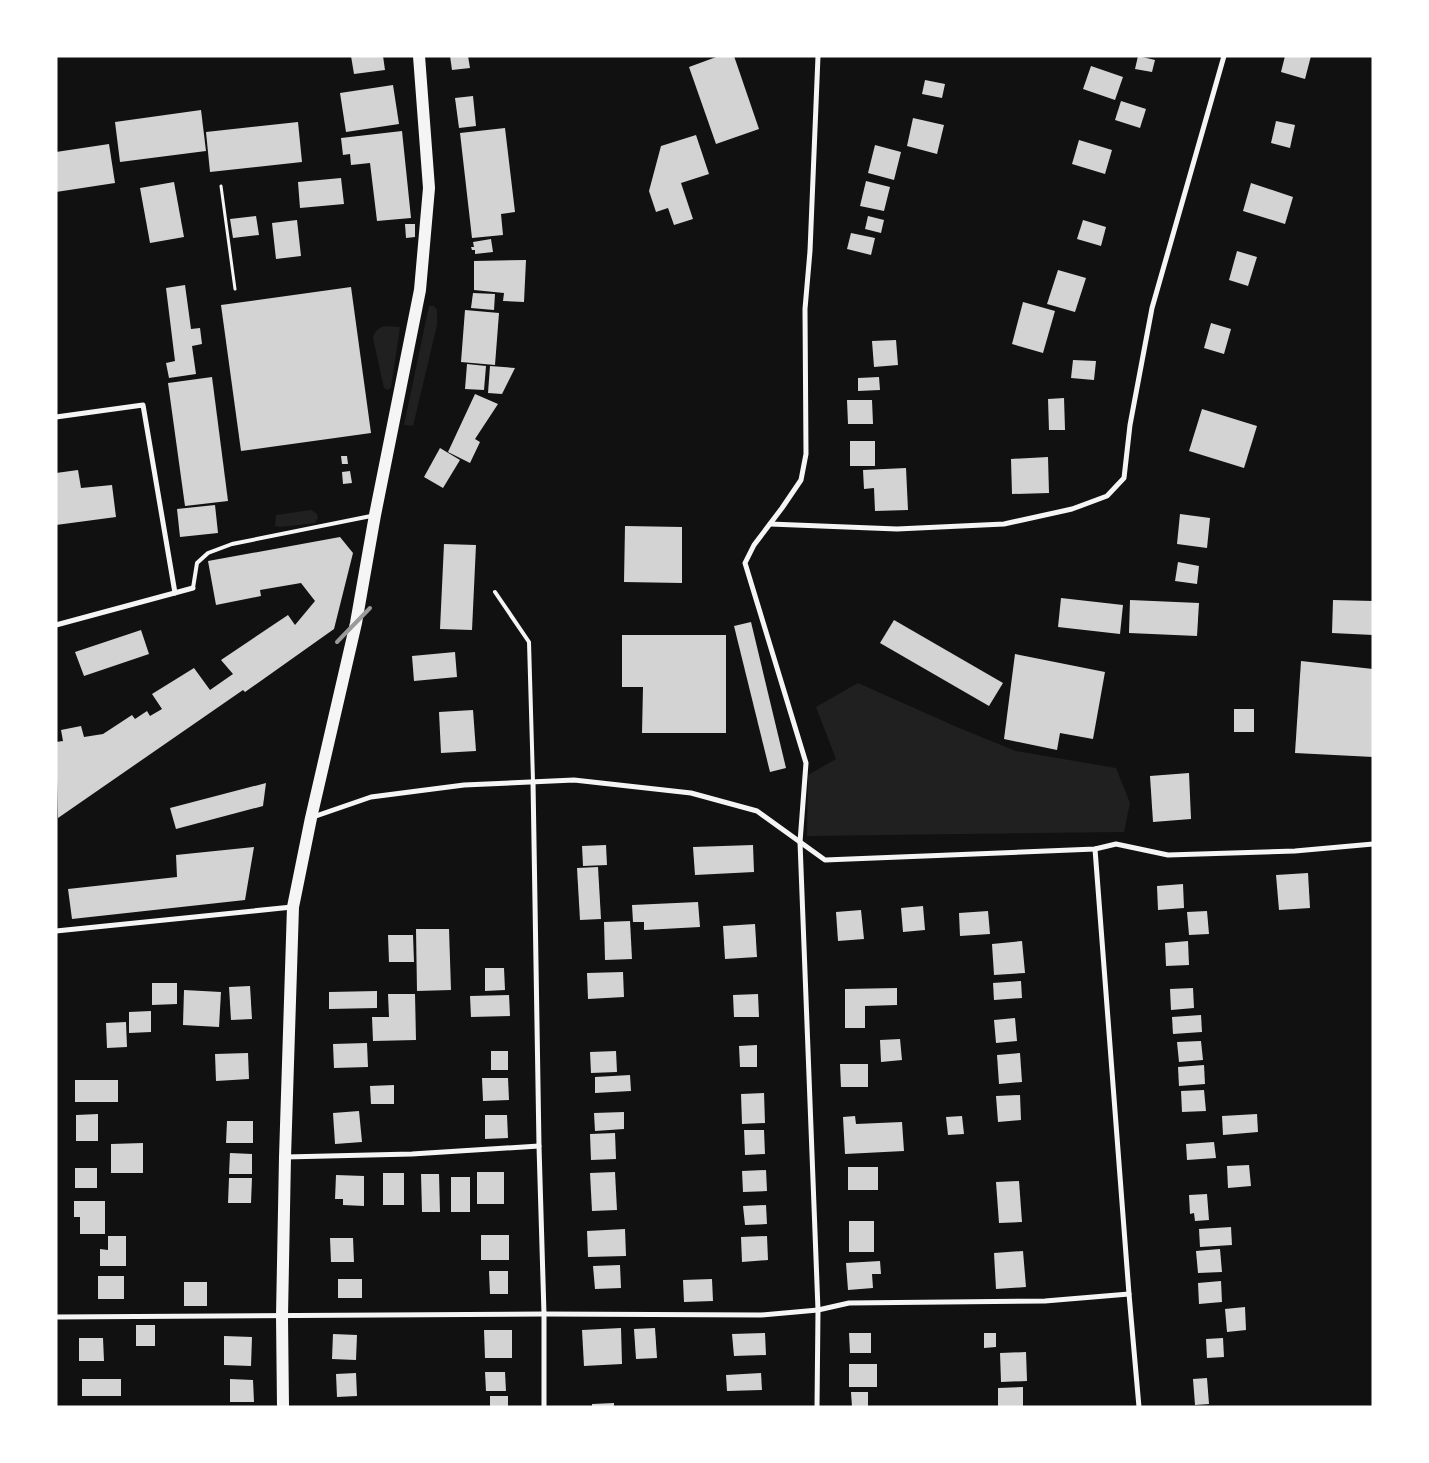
<svg xmlns="http://www.w3.org/2000/svg" width="1429" height="1463" font-family="Roboto,sans-serif">
	<style>
		.green { fill: #202020 }
		.building { fill: #d3d3d3 }
		.lines { fill: none; stroke-linecap: round; stroke-linejoin: round }
		.path { stroke: #f5f5f5; stroke-width: 3 }
		.service { stroke: #f5f5f5; stroke-width: 4 }
		.minor { stroke: #f5f5f5; stroke-width: 5 }
		.primary { stroke: #f5f5f5; stroke-width: 12 }
		.rail { stroke: #9a9a9a; stroke-width: 4 }
	</style>
	<rect width="100%" height="100%" fill="#111"/>
	<g class="green">
		<path d="M429 306H434L437 310V325L413 426 404 425Z"/>
		<path d="M385 326 400 327 391 387 388 390 384 388 373 338C375 331 378 328 385 326Z"/>
		<path d="M311 510 317 514 318 518 315 523 281 527 275 526 276 515Z"/>
		<path d="M858 683 959 728 1016 751 1116 768 1130 803 1124 832 807 836 808 775 836 759 816 707Z"/>
	</g>
	<g class="building">
		<path d="M351 56H383L385 70 354 74Z"/>
		<path d="M450 56H468L470 68 452 70Z"/>
		<path d="M719 56H734L759 129 716 144 689 67Z"/>
		<path d="M1138 56 1155 60 1152 72 1135 69Z"/>
		<path d="M1285 56H1311L1305 79 1281 72Z"/>
		<path d="M1091 66 1123 77 1115 100 1083 89Z"/>
		<path d="M925 80 945 84 942 98 922 94Z"/>
		<path d="M393 85 399 124 346 132 340 93Z"/>
		<path d="M473 96 476 126 459 128 455 98Z"/>
		<path d="M1121 101 1146 109 1140 128 1115 120Z"/>
		<path d="M201 110 206 151 120 162 115 122Z"/>
		<path d="M913 118 944 125 937 154 907 146Z"/>
		<path d="M1276 121 1295 125 1290 148 1271 143Z"/>
		<path d="M298 122 302 162 210 172 206 132Z"/>
		<path d="M505 128 515 212 501 214 503 235 472 238 460 133Z"/>
		<path d="M402 131 411 218 377 221 370 163 351 165 350 154 343 155 341 138Z"/>
		<path d="M696 135 709 174 681 183 693 219 674 225 668 208 656 212 649 191 661 146Z"/>
		<path d="M1079 140 1112 150 1105 174 1072 164Z"/>
		<path d="M109 144 115 183 56 192V152Z"/>
		<path d="M875 145 901 152 894 180 868 173Z"/>
		<path d="M341 178 344 204 300 208 298 182Z"/>
		<path d="M866 181 890 187 884 211 860 206Z"/>
		<path d="M174 182 184 237 150 243 140 188Z"/>
		<path d="M1251 183 1293 197 1285 224 1243 211Z"/>
		<path d="M256 216 259 235 233 238 230 219Z"/>
		<path d="M868 216 884 220 881 233 865 229Z"/>
		<path d="M297 220 301 256 276 259 272 223Z"/>
		<path d="M1083 220 1106 227 1101 246 1077 239Z"/>
		<path d="M405 224H415V237L406 238Z"/>
		<path d="M851 233 875 238 871 255 847 249Z"/>
		<path d="M491 239 493 252 475 254V250H472L471 247H474L473 242Z"/>
		<path d="M1237 251 1257 257 1248 286 1229 280Z"/>
		<path d="M526 260 524 302 503 301 504 293 474 290V261Z"/>
		<path d="M1058 270 1086 278 1075 312 1047 304Z"/>
		<path d="M185 285 191 329 200 328 202 344 192 346 196 374 169 378 166 363 175 361 166 288Z"/>
		<path d="M351 287 371 433 241 451 221 305Z"/>
		<path d="M473 293 495 294 494 310 471 308Z"/>
		<path d="M1023 302 1055 311 1043 353 1012 344Z"/>
		<path d="M465 310 499 313 495 365 461 362Z"/>
		<path d="M1211 323 1231 329 1224 354 1204 348Z"/>
		<path d="M896 340 898 365 874 367 872 341Z"/>
		<path d="M1073 360 1096 361 1094 380 1071 378Z"/>
		<path d="M467 364 486 366 484 390 465 389Z"/>
		<path d="M490 366 515 368 502 394 488 393Z"/>
		<path d="M212 377 228 501 185 506 168 383Z"/>
		<path d="M879 377 880 390 858 391V378Z"/>
		<path d="M475 394 498 404 475 439 480 442 470 463 448 452Z"/>
		<path d="M1064 398 1065 430H1049L1048 399Z"/>
		<path d="M847 400H872L873 424H848Z"/>
		<path d="M1202 409 1257 426 1244 468 1189 451Z"/>
		<rect x="850" y="441" width="25" height="25"/>
		<path d="M440 448 460 460 443 488 424 477Z"/>
		<path d="M341 456H347L348 464H342Z"/>
		<path d="M1048 457 1049 493 1012 494 1011 459Z"/>
		<path d="M906 468 908 510 875 511 874 488 864 489 863 470Z"/>
		<path d="M78 470 81 488 112 485 116 517 56 525V473Z"/>
		<path d="M350 471 352 483 343 484 342 472Z"/>
		<path d="M215 505 218 533 180 537 177 509Z"/>
		<path d="M1180 514 1210 518 1207 548 1177 544Z"/>
		<path d="M625 526 682 527V583L624 582Z"/>
		<path d="M340 537 353 553 334 629 245 692 243 690 58 818 56 742 63 741 61 730 81 726 84 737 103 734 132 715 135 719 147 711 150 716 162 709 152 694 194 668 210 690 233 674 221 660 288 615 295 625 315 601 301 583 260 590 261 596 216 605 208 561Z"/>
		<path d="M444 544 476 545 472 630 440 629Z"/>
		<path d="M1178 562 1199 566 1197 584 1175 581Z"/>
		<path d="M1061 598 1123 605 1120 634 1058 627Z"/>
		<path d="M1130 600 1199 603 1197 636 1129 633Z"/>
		<path d="M1333 600 1373 601V635L1332 633Z"/>
		<path d="M894 620 1003 683 989 706 880 643Z"/>
		<path d="M751 622 786 768 770 772 734 626Z"/>
		<path d="M141 630 149 654 84 676 75 652Z"/>
		<path d="M622 635H726V733H642L643 687H622Z"/>
		<path d="M455 652 457 677 414 681 412 656Z"/>
		<path d="M1015 654 1105 672 1093 739 1060 733 1057 750 1004 739Z"/>
		<path d="M1301 661 1373 669V757L1295 753Z"/>
		<rect x="1234" y="709" width="20" height="23"/>
		<path d="M473 710 476 751 441 753 439 712Z"/>
		<path d="M1189 773 1191 819 1153 822 1150 776Z"/>
		<path d="M266 783 263 806 176 829 170 808Z"/>
		<path d="M606 845 607 865 583 866 582 846Z"/>
		<path d="M753 845 754 872 695 875 693 847Z"/>
		<path d="M254 847 245 900 72 919 68 889 177 877 176 855Z"/>
		<path d="M598 867 601 919 580 920 577 868Z"/>
		<path d="M1308 873 1310 908 1279 910 1276 875Z"/>
		<path d="M1183 884 1184 908 1158 910 1157 886Z"/>
		<path d="M698 902 700 927 644 930V922H633L632 905Z"/>
		<path d="M923 906 925 930 903 932 901 908Z"/>
		<path d="M861 910 864 939 838 941 836 912Z"/>
		<path d="M988 911 990 934 960 936 959 913Z"/>
		<path d="M1207 911 1209 934 1189 935 1187 912Z"/>
		<path d="M630 921 632 959 605 960 604 922Z"/>
		<path d="M755 924 757 957 725 959 723 926Z"/>
		<path d="M416 929H449L451 990 417 991Z"/>
		<path d="M388 935H413L414 962H389Z"/>
		<path d="M1022 941 1025 973 994 975 992 944Z"/>
		<path d="M1188 941 1189 965 1166 966 1165 943Z"/>
		<path d="M485 968H504L505 990 485 991Z"/>
		<path d="M623 972 624 997 588 999 587 973Z"/>
		<path d="M1021 981 1022 998 994 1000 993 983Z"/>
		<path d="M152 983H177V1004L152 1005Z"/>
		<path d="M250 986 252 1019 231 1020 229 987Z"/>
		<path d="M897 988V1005L865 1006V1028H845V989Z"/>
		<path d="M1193 988 1194 1008 1171 1010 1170 989Z"/>
		<path d="M184 990 221 992 219 1027 183 1025Z"/>
		<path d="M377 991V1008L329 1009V992Z"/>
		<path d="M388 994H415L416 1040 373 1041 372 1017H389Z"/>
		<path d="M758 994 759 1017H734L733 995Z"/>
		<path d="M509 995 510 1016 471 1017 470 996Z"/>
		<path d="M151 1011V1032L129 1033V1012Z"/>
		<path d="M1201 1015 1202 1032 1173 1034 1172 1017Z"/>
		<path d="M1015 1018 1017 1041 996 1043 994 1020Z"/>
		<path d="M126 1022 127 1047 107 1048 106 1023Z"/>
		<path d="M900 1039 902 1060 881 1062 880 1040Z"/>
		<path d="M1201 1041 1203 1060 1179 1062 1177 1042Z"/>
		<path d="M367 1043 368 1067 334 1068 333 1044Z"/>
		<path d="M757 1045V1067H740L739 1046Z"/>
		<rect x="491" y="1051" width="17" height="19"/>
		<path d="M616 1051 617 1072 591 1073 590 1052Z"/>
		<path d="M248 1053 249 1079 216 1081 215 1054Z"/>
		<path d="M1020 1053 1022 1082 999 1084 997 1055Z"/>
		<path d="M840 1064H868V1087H841Z"/>
		<path d="M1204 1065 1205 1084 1179 1086 1178 1067Z"/>
		<path d="M630 1075 631 1091 595 1093V1077Z"/>
		<path d="M482 1078H508L509 1100 483 1101Z"/>
		<rect x="75" y="1080" width="43" height="22"/>
		<path d="M394 1085V1104H371L370 1086Z"/>
		<path d="M1204 1090 1206 1111 1182 1112 1181 1091Z"/>
		<path d="M764 1093 765 1123 742 1124 741 1094Z"/>
		<path d="M1020 1095 1021 1120 998 1122 996 1096Z"/>
		<path d="M359 1111 362 1142 335 1144 333 1113Z"/>
		<path d="M624 1112V1129L595 1131 594 1113Z"/>
		<path d="M98 1114V1141H76V1115Z"/>
		<path d="M1257 1114 1258 1132 1223 1135 1222 1116Z"/>
		<path d="M485 1115H507L508 1138 485 1139Z"/>
		<path d="M855 1116 856 1124 902 1122 904 1151 845 1154 843 1117Z"/>
		<path d="M962 1116 964 1134 948 1135 946 1117Z"/>
		<path d="M227 1121H253V1143H226Z"/>
		<path d="M744 1130H764L765 1154 745 1155Z"/>
		<path d="M615 1133 616 1159 591 1160 590 1134Z"/>
		<path d="M1214 1142 1216 1158 1187 1160 1186 1144Z"/>
		<path d="M143 1143V1173H111V1144Z"/>
		<path d="M230 1153 252 1154V1174H229Z"/>
		<path d="M1249 1165 1251 1186 1228 1188 1227 1166Z"/>
		<rect x="848" y="1167" width="30" height="23"/>
		<rect x="75" y="1168" width="22" height="20"/>
		<path d="M766 1170 767 1191 743 1192 742 1171Z"/>
		<rect x="477" y="1172" width="27" height="32"/>
		<path d="M615 1172 617 1210 592 1211 590 1173Z"/>
		<rect x="383" y="1173" width="21" height="32"/>
		<path d="M421 1174H439L440 1212H422Z"/>
		<path d="M336 1175 364 1176V1206L343 1205V1199H335Z"/>
		<rect x="451" y="1177" width="19" height="35"/>
		<path d="M229 1178H252L251 1203H228Z"/>
		<path d="M1019 1181 1022 1222 999 1223 996 1182Z"/>
		<path d="M1207 1194 1209 1220 1195 1221 1194 1213 1190 1214 1189 1195Z"/>
		<path d="M74 1201H105V1234H80V1217H74Z"/>
		<path d="M766 1205 767 1224 745 1225 743 1206Z"/>
		<rect x="849" y="1221" width="25" height="31"/>
		<path d="M1231 1227 1232 1245 1200 1247 1199 1229Z"/>
		<path d="M625 1229 626 1256 588 1257 587 1231Z"/>
		<rect x="481" y="1235" width="28" height="25"/>
		<path d="M108 1236H126V1266H100V1249L108 1250Z"/>
		<path d="M767 1236 768 1260 742 1262 741 1237Z"/>
		<path d="M330 1238H353L354 1262H331Z"/>
		<path d="M1220 1249 1222 1272 1198 1273 1196 1251Z"/>
		<path d="M1023 1251 1026 1287 996 1289 994 1253Z"/>
		<path d="M880 1261 881 1274H872L873 1288 848 1290 846 1263Z"/>
		<path d="M620 1265 621 1288 595 1289 593 1266Z"/>
		<path d="M489 1271H508V1294H490Z"/>
		<rect x="98" y="1276" width="26" height="23"/>
		<rect x="338" y="1279" width="24" height="19"/>
		<path d="M712 1279 713 1301 684 1302 683 1280Z"/>
		<path d="M1221 1281 1222 1302 1199 1304 1198 1283Z"/>
		<rect x="184" y="1282" width="23" height="24"/>
		<path d="M1245 1307 1246 1330 1227 1332 1225 1309Z"/>
		<rect x="136" y="1325" width="19" height="21"/>
		<path d="M621 1328 622 1364 584 1366 582 1330Z"/>
		<path d="M655 1328 657 1358 636 1359 634 1329Z"/>
		<path d="M484 1330H512V1358H485Z"/>
		<path d="M765 1333 766 1355 734 1356 732 1334Z"/>
		<path d="M849 1333H871V1353H850Z"/>
		<path d="M984 1333H996V1347L984 1348Z"/>
		<path d="M333 1334 357 1335 356 1360 332 1359Z"/>
		<path d="M224 1336 252 1337 251 1366 224 1365Z"/>
		<path d="M79 1338H103L104 1361H79Z"/>
		<path d="M1223 1338 1224 1357 1207 1358 1206 1339Z"/>
		<path d="M1026 1352 1027 1381 1001 1382 1000 1353Z"/>
		<rect x="849" y="1364" width="28" height="23"/>
		<path d="M485 1372H505L506 1391H486Z"/>
		<path d="M356 1373 357 1396 337 1397 336 1374Z"/>
		<path d="M761 1373 762 1390 727 1391 726 1375Z"/>
		<path d="M1207 1378 1209 1404 1195 1405 1193 1379Z"/>
		<rect x="82" y="1379" width="39" height="17"/>
		<path d="M230 1379 253 1380 254 1402H230Z"/>
		<path d="M1023 1387V1407H998V1388Z"/>
		<path d="M851 1392H868V1407H852Z"/>
		<rect x="490" y="1396" width="18" height="11"/>
		<path d="M614 1403V1407H592V1404Z"/>
	</g>
	<g class="lines">
		<path class="path" d="M221 186 235 289"/>
		<g class="service">
			<path d="M193 588 197 563 208 553 232 544 371 516"/>
			<path d="M495 592 529 642 533 781"/>
		</g>
		<g class="minor">
			<path d="M56 417 143 405 175 593"/>
			<path d="M770 524 897 529 1004 524 1072 509 1107 496 1124 478 1130 425 1152 308 1224 56"/>
			<path d="M56 625 193 588"/>
			<path d="M533 781 539 1146 544 1314V1407"/>
			<path d="M313 817 371 797 464 785 574 780 691 793 757 811 825 860 1095 849 1116 844 1168 855 1295 851 1373 844"/>
			<path d="M1095 849 1129 1294 1139 1407"/>
			<path d="M56 931 292 907"/>
			<path d="M285 1157 412 1154 539 1146"/>
			<path d="M56 1317 544 1314 761 1315 818 1310 849 1303 1045 1301 1129 1294"/>
			<path d="M817 1407 818 1310 800 842 806 763 745 563 754 545 782 508 801 480 806 454 805 309 810 251 818 56"/>
		</g>
		<path class="primary" d="M283 1407 282 1316 285 1157 293 907 311 818 356 623 375 515 420 290 429 188 419 56"/>
		<path class="rail" d="M337 642 370 608"/>
	</g>
	<rect width="1429" height="1463" fill="none" stroke="#ffffff" stroke-width="115"/>
</svg>
